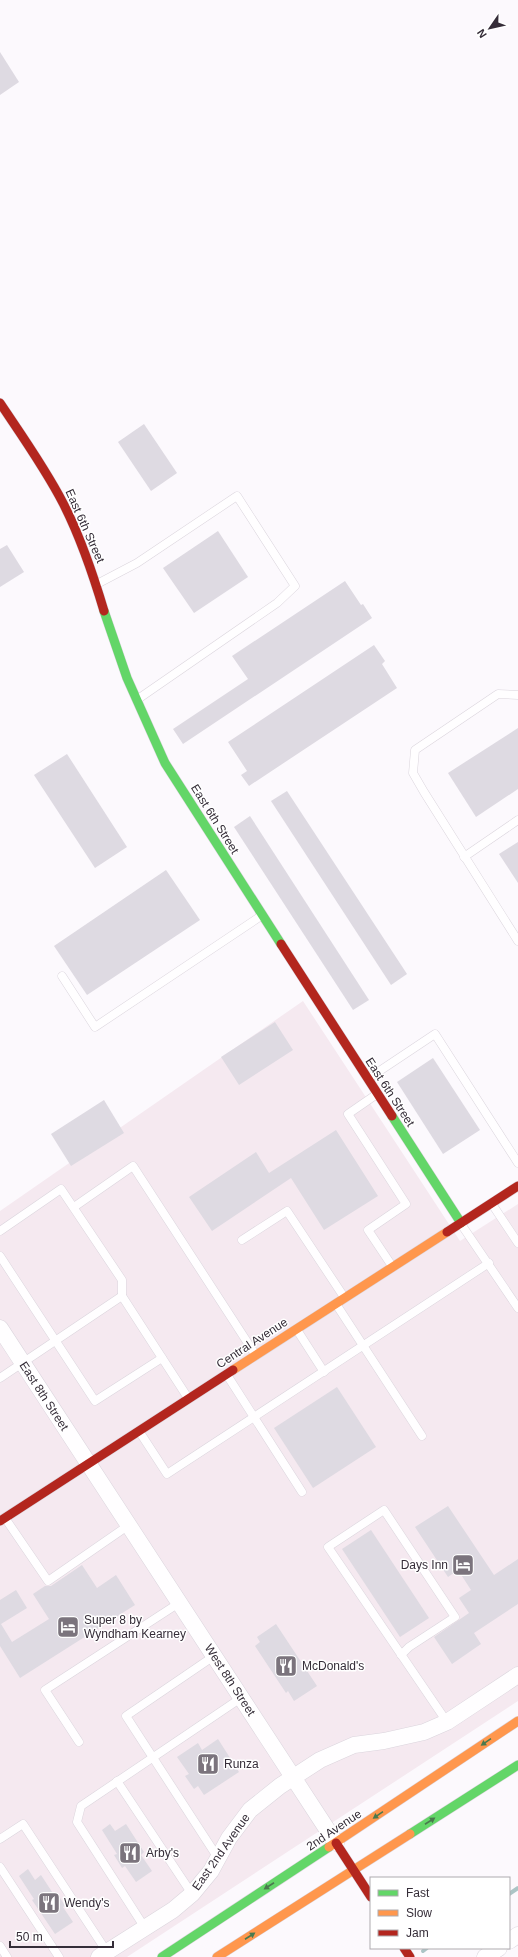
<svg xmlns="http://www.w3.org/2000/svg" width="518" height="1957" font-family="Helvetica,sans-serif">
	<style>
		.commercial { fill: #f5e9f0 }
		.lines { fill: none; stroke-linecap: round; stroke-linejoin: round }
		.stream { stroke: #acc5c6; stroke-width: 4 }
		.building { fill: #dedae2 }
		.lane-casing { stroke: #dbd5dd; stroke-width: 9 }
		.street-casing { stroke: #dbd5dd; stroke-width: 17 }
		.fast-casing { stroke: #dbd5dd; stroke-width: 10 }
		.slow-casing { stroke: #dbd5dd; stroke-width: 10 }
		.jam-casing { stroke: #dbd5dd; stroke-width: 10 }
		.lane { stroke: #fffeff; stroke-width: 8 }
		.street { stroke: #fffeff; stroke-width: 16 }
		.fast { stroke: #63d668; stroke-width: 9 }
		.slow { stroke: #ff974d; stroke-width: 9 }
		.jam { stroke: #b3261e; stroke-width: 9 }
		.oneway { fill: #4a794e }
		.labels { text-anchor: middle; dominant-baseline: central; stroke-width: 3; stroke-linejoin: round; paint-order: stroke }
		.street-label { font-size: 12px; fill: #352d38; stroke: #fff }
		.poi-label { font-size: 12px; fill: #352d38; stroke: #fff; text-anchor: start }
	</style>
	<rect width="100%" height="100%" fill="#fcf9fd"/>
	<path class="commercial" d="M303 1001 460 1241 518 1204V1701L127 1957H0V1211Z"/>
	<g class="lines">
		<g class="stream">
			<path d="M509 1894 518 1888"/>
			<path d="M423 1951 427 1948"/>
		</g>
	</g>
	<g class="building">
		<path d="M0 52 19 82 0 95Z"/>
		<path d="M144 424 177 473 151 491 118 442Z"/>
		<path d="M218 531 248 577 194 613 163 568Z"/>
		<path d="M7 545 24 572 0 587V549Z"/>
		<path d="M345 581 361 605 363 604 372 618 183 744 173 729 248 679 232 656Z"/>
		<path d="M374 645 385 661 382 664 397 688 249 786 241 775 247 771 228 742Z"/>
		<path d="M518 728V789L476 817 448 773Z"/>
		<path d="M67 754 127 847 95 868 34 775Z"/>
		<path d="M287 791 407 974 391 985 271 801Z"/>
		<path d="M250 816 369 1000 353 1010 234 827Z"/>
		<path d="M518 842V883L499 854Z"/>
		<path d="M166 870 200 920 87 995 54 946Z"/>
		<path d="M275 1022 293 1050 239 1085 221 1057Z"/>
		<path d="M433 1058 480 1130 443 1154 397 1082Z"/>
		<path d="M104 1100 124 1133 71 1166 51 1134Z"/>
		<path d="M336 1130 378 1196 324 1230 291 1178 212 1231 189 1197 256 1152 269 1173Z"/>
		<path d="M337 1387 376 1447 313 1488 274 1428Z"/>
		<path d="M448 1506 494 1575 518 1559V1604L474 1633 481 1644 452 1664 434 1637 469 1613 459 1598 471 1590 458 1570 448 1577 415 1527Z"/>
		<path d="M371 1530 429 1618 400 1637 342 1549Z"/>
		<path d="M82 1565 97 1588 116 1575 135 1605 20 1678 0 1646V1600L16 1590 27 1608 1 1624 12 1642 49 1619 33 1594 45 1586H51Z"/>
		<path d="M276 1624 317 1686 294 1701 288 1691 286 1693 255 1646 260 1642 257 1637Z"/>
		<path d="M218 1739 239 1772 204 1795 198 1786 194 1789 185 1776 189 1774 177 1757 198 1743 202 1750Z"/>
		<path d="M110 1824 115 1831 126 1824 144 1852 141 1855 152 1871 136 1882 125 1866 122 1868 114 1855 117 1854 102 1830Z"/>
		<path d="M28 1869 35 1880 41 1875 56 1898 59 1896 65 1906 63 1907 73 1922 55 1934 32 1900 34 1899 19 1876Z"/>
	</g>
	<g class="lines">
		<g class="lane-casing">
			<g id="lane">
				<path d="M97 584 137 563 237 496 295 586 277 603 138 699"/>
				<path d="M518 695 498 694 415 750 413 773 424 792 518 941"/>
				<path d="M464 857 518 820"/>
				<path d="M62 976 95 1027 261 916"/>
				<path d="M369 1078 435 1034 518 1163"/>
				<path d="M377 1094 348 1114 406 1204 368 1230 392 1266"/>
				<path d="M492 1204 518 1243"/>
				<path d="M74 1207 133 1166 255 1354"/>
				<path d="M461 1224 518 1308"/>
				<path d="M0 1231 61 1189 122 1280V1296L188 1398"/>
				<path d="M242 1240 287 1211 344 1297"/>
				<path d="M0 1256 95 1401 162 1358"/>
				<path d="M336 1304 422 1436"/>
				<path d="M297 1330 324 1372"/>
				<path d="M227 1375 302 1492"/>
				<path d="M0 1378 122 1296"/>
				<path d="M139 1431 167 1474 489 1263"/>
				<path d="M5 1518 48 1581 129 1525"/>
				<path d="M401 1655 409 1647 455 1617 384 1510 328 1547 447 1722"/>
				<path d="M214 1656 126 1716 218 1858"/>
				<path d="M79 1742 45 1690 179 1603"/>
				<path d="M117 1781 192 1894"/>
				<path d="M0 1839 23 1824 107 1952"/>
				<path d="M0 1867 59 1957"/>
				<path d="M145 1928 77 1822 81 1806 241 1698"/>
				<path d="M0 1946 7 1957"/>
			</g>
		</g>
		<g class="street-casing">
			<g id="street">
				<path d="M0 1328 336 1843"/>
				<path d="M509 1941 518 1935"/>
				<path d="M99 1957 173 1910 192 1894 211 1871 229 1838 250 1810 280 1786 320 1760 354 1745 384 1741 424 1732 447 1722 518 1675"/>
				<path d="M485 1957 499 1948"/>
			</g>
		</g>
		<g class="fast-casing">
			<g id="fast">
				<path d="M104 611 127 678 165 763 281 944"/>
				<path d="M392 1116 461 1223"/>
				<path d="M410 1834 518 1765"/>
				<path d="M162 1957 329 1847"/>
			</g>
		</g>
		<g class="slow-casing">
			<g id="slow">
				<path d="M233 1370 447 1232"/>
				<path d="M329 1847 518 1721"/>
				<path d="M217 1957 410 1834"/>
			</g>
		</g>
		<g class="jam-casing">
			<g id="jam">
				<path d="M0 403C22 436 45 468 63 503 81 538 93 574 104 611"/>
				<path d="M281 944 392 1116"/>
				<path d="M447 1232 518 1186"/>
				<path d="M0 1521 233 1370"/>
				<path d="M336 1843 371 1897"/>
				<path d="M404 1948 410 1957"/>
			</g>
		</g>
		<use href="#lane" class="lane"/>
		<use href="#street" class="street"/>
		<use href="#fast" class="fast"/>
		<use href="#slow" class="slow"/>
		<use href="#jam" class="jam"/>
	</g>
	<defs><path id="oneway-solid" d="M-6-.8H1V-3.2L6.5 0L1 3.2V.8H-6Z"/></defs>
	<g class="oneway">
		<use href="#oneway-solid" transform="translate(486 1742) rotate(146)"/>
		<use href="#oneway-solid" transform="translate(378 1815) rotate(146)"/>
		<use href="#oneway-solid" transform="translate(430 1821) rotate(-33)"/>
		<use href="#oneway-solid" transform="translate(269 1886) rotate(147)"/>
		<use href="#oneway-solid" transform="translate(250 1936) rotate(-33)"/>
	</g>
	<defs>
		<g id="hotel-square" transform="scale(1.15)"><rect x="-9" y="-9" width="18" height="18" rx="4" fill="#7b747d" stroke="#fff"/><path d="M-6-4.5h1.5V1H6V5H4.5V3h-9V5H-6ZM-4 0a1.8 1.8 0 1 1 3.6 0ZM.5 0V-2.5h3Q6-2.5 6 0Z" fill="#fff"/></g>
		<g id="restaurant-square" transform="scale(1.15)"><rect x="-9" y="-9" width="18" height="18" rx="4" fill="#7b747d" stroke="#fff"/><path d="M-5-6h1v4h1v-4h1v4h1v-4h1v5L-1.5 .5V6h-2V.5L-5-1ZM5-6V6H3V1.5H1.5Q1.5-4 5-6Z" fill="#fff"/></g>
	</defs>
	<g fill-rule="evenodd">
		<use href="#hotel-square" x="463" y="1565"/>
		<use href="#hotel-square" x="68" y="1627"/>
		<use href="#restaurant-square" x="286" y="1666"/>
		<use href="#restaurant-square" x="208" y="1764"/>
		<use href="#restaurant-square" x="130" y="1853"/>
		<use href="#restaurant-square" x="49" y="1903"/>
	</g>
	<g class="labels">
		<g class="street-label">
			<text transform="translate(85 526) rotate(66)">East 6th Street</text>
			<text transform="translate(215 819) rotate(58)">East 6th Street</text>
			<text transform="translate(390 1092) rotate(57)">East 6th Street</text>
			<text transform="translate(252 1343) rotate(-33)">Central Avenue</text>
			<text transform="translate(44 1396) rotate(57)">East 8th Street</text>
			<text transform="translate(230 1680) rotate(57)">West 8th Street</text>
			<text transform="translate(334 1830) rotate(-34)">2nd Avenue</text>
			<text transform="translate(221 1852) rotate(-55)">East 2nd Avenue</text>
		</g>
		<g class="poi-label">
			<text x="448" y="1565" text-anchor="end">Days Inn</text>
			<text x="84" y="1620">Super 8 by<tspan x="84" dy="14">Wyndham Kearney</tspan></text>
			<text x="302" y="1666">McDonald's</text>
			<text x="224" y="1764">Runza</text>
			<text x="146" y="1853">Arby's</text>
			<text x="64" y="1903">Wendy's</text>
		</g>
	</g>
	<rect x="370" y="1877" width="140" height="72" fill="#ffffff" stroke="#aeabaf"/>
	<rect x="378" y="1890" width="20" height="6" fill="#63d668" stroke="#aeabaf"/>
	<text x="406" y="1897" font-size="12" fill="#352d38">Fast</text>
	<rect x="378" y="1910" width="20" height="6" fill="#ff974d" stroke="#aeabaf"/>
	<text x="406" y="1917" font-size="12" fill="#352d38">Slow</text>
	<rect x="378" y="1930" width="20" height="6" fill="#b3261e" stroke="#aeabaf"/>
	<text x="406" y="1937" font-size="12" fill="#352d38">Jam</text>
	<g transform="translate(490 28) rotate(236)" stroke="#ffffff" stroke-width="3" paint-order="stroke">
	<path d="M0-3L7 15L0 10L-7 15Z" fill="#352d38"/>
	<text y="-6" font-size="11" font-weight="bold" text-anchor="middle" fill="#352d38">N</text>
	</g>
	<path d="M10 1941v6h103v-6" fill="none" stroke="#352d38" stroke-width="2"/>
	<text x="16" y="1941" font-size="12" fill="#352d38" stroke="#ffffff" stroke-width="3" paint-order="stroke">50 m</text>
</svg>
